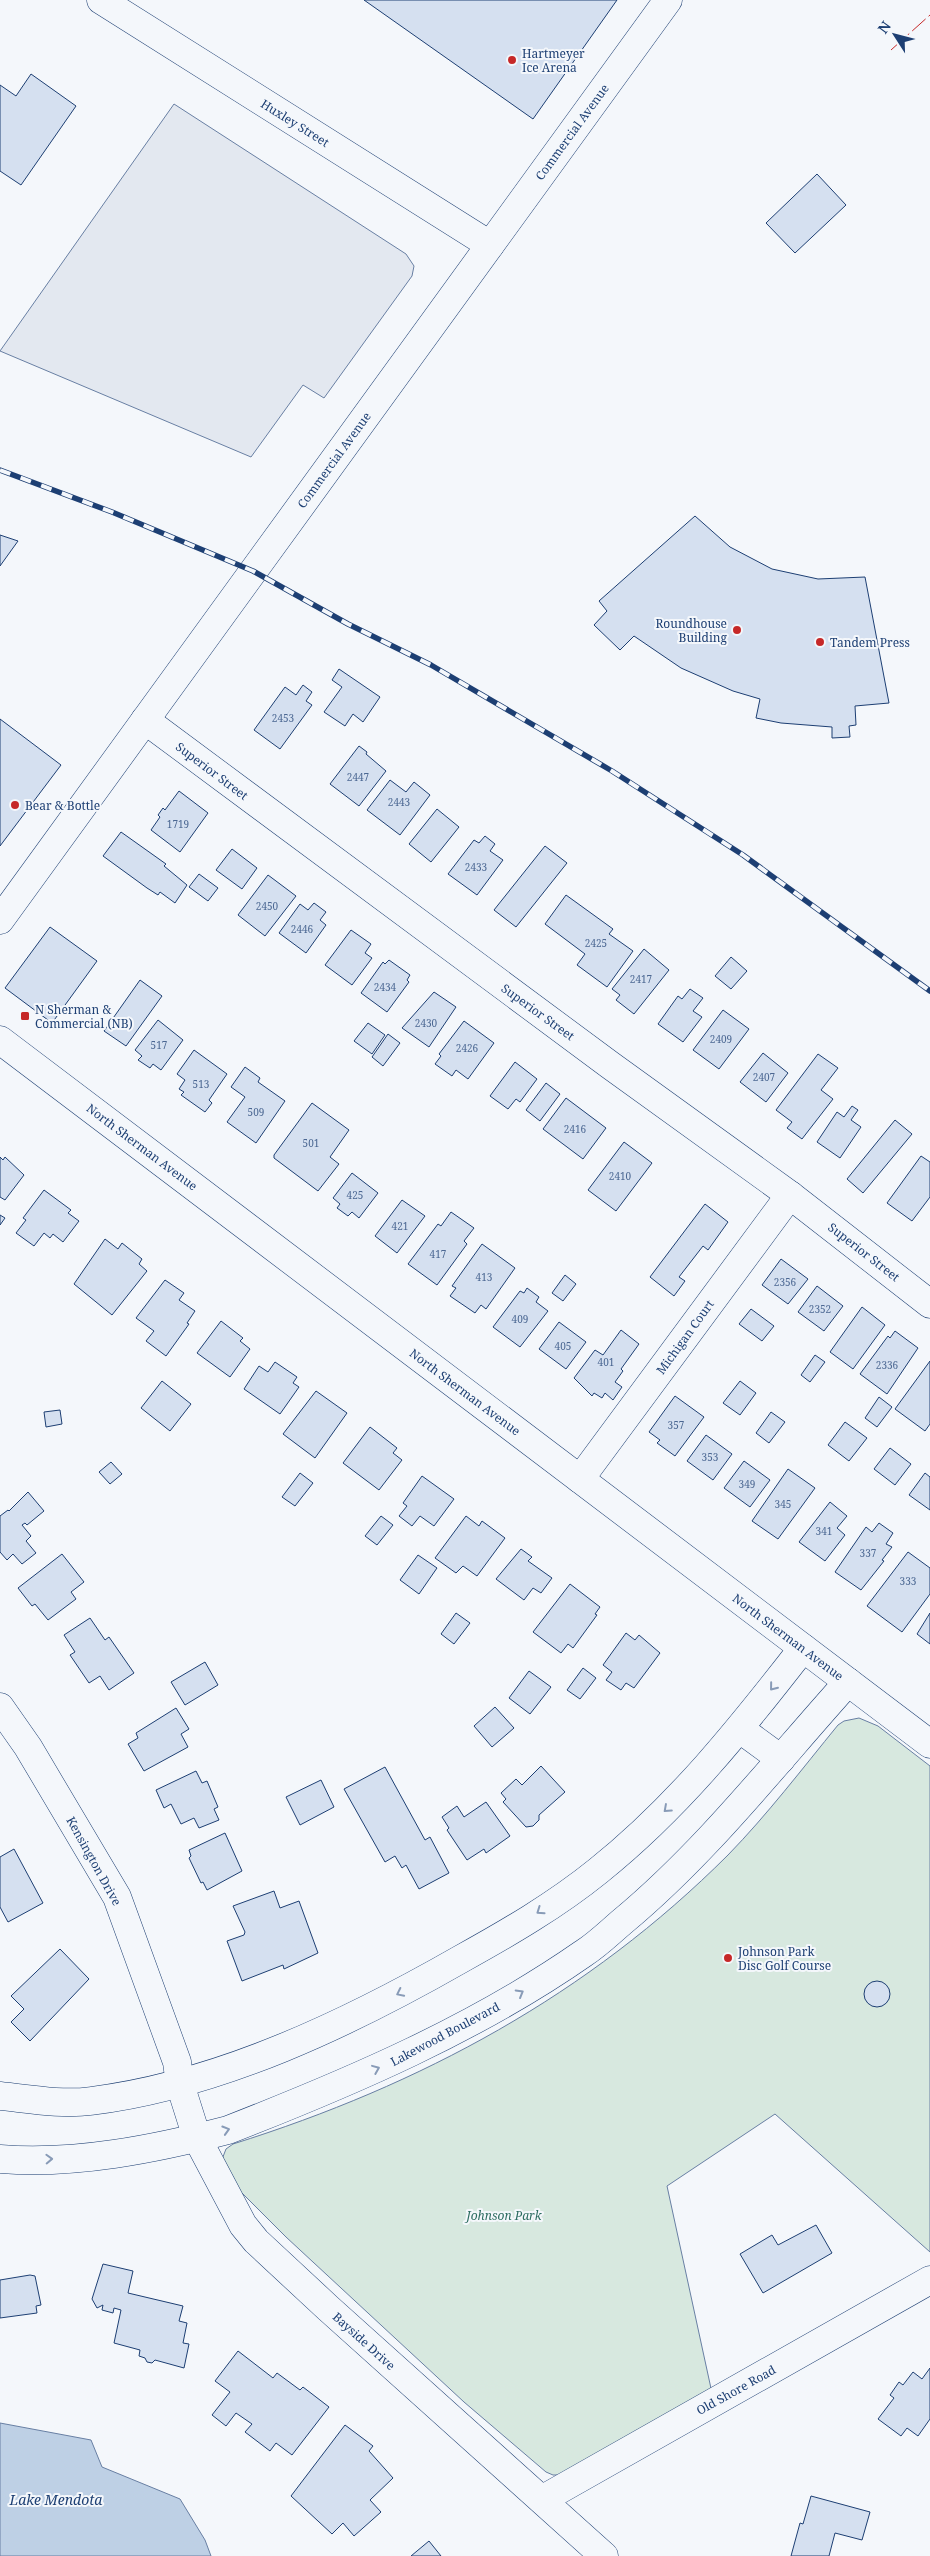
<svg xmlns="http://www.w3.org/2000/svg" width="930" height="2556" font-family="'Noto Serif',serif">
	<style>
		.green { fill: #d7e8df; stroke: #687fa3 }
		.parking { fill: #e3e8f0; stroke: #687fa3 }
		.water { fill: #bed0e5; stroke: #687fa3 }
		.building { fill: #d5e0f0; stroke: #1d3f73 }
		.lines { fill: none; stroke-linecap: round; stroke-linejoin: round }
		.minor-casing { stroke: #1d3f73; stroke-width: 29 }
		.minor { stroke: #f4f7fb; stroke-width: 28 }
		.rail-casing { stroke: #1d3f73; stroke-width: 5.5 }
		.rail { stroke: #f4f7fb; stroke-width: 4; stroke-dasharray: 11; stroke-linecap: butt }
		.power { stroke: #c62828; stroke-width: 1; stroke-dasharray: 18 4 2.5 4; stroke-linecap: butt }
		.oneway { stroke: #889bb7 }
		.poi-dot { fill: #c62828; stroke: #f4f7fb; stroke-width: 2 }
		.labels { text-anchor: middle; dominant-baseline: central; stroke-width: 4; stroke-linejoin: round; paint-order: stroke }
		.number-label { font-size: 10px; fill: #4b6792 }
		.poi-label { font-size: 12px; fill: #1d3f73; stroke: #f4f7fb; text-anchor: start }
		.street-label { font-size: 12px; fill: #1d3f73; stroke: #f4f7fb }
		.park-label { font-size: 12px; font-style: italic; fill: #2c6c60; stroke: #f4f7fb }
		.water-label { font-size: 14px; font-style: italic; fill: #1d3f73; stroke: #f4f7fb }
	</style>
	<rect width="100%" height="100%" fill="#f4f7fb"/>
	<path class="green" d="M859 1718 878 1726 930 1766V2252L775 2114 667 2186 712 2393 566 2475H553L546 2472 464 2402 286 2237 227 2178 221 2162 226 2149 233 2144C421 2085 588 1995 728 1855 767 1815 802 1769 838 1725L844 1721Z"/>
	<path class="parking" d="M174 104 406 254 414 266 412 276 324 398 303 385 251 457 0 351Z"/>
	<path class="water" d="M0 2423 91 2440 102 2467 180 2499 205 2540 211 2556H0Z"/>
	<g class="building">
		<path d="M364 0H617L533 119Z"/>
		<path d="M31 74 76 106 21 185 0 171V85L16 96Z"/>
		<path d="M817 174 846 205 795 253 766 223Z"/>
		<path d="M695 516 730 547 772 569 818 579 865 577 889 703 855 706 856 725 849 726 850 737 832 738V727L781 723 756 718 760 699 733 691 681 668 634 636 620 650 594 625 607 611 599 601Z"/>
		<path d="M0 535 18 541 0 566Z"/>
		<path d="M339 669 380 697 363 722 353 714 345 726 324 712 342 687 332 680Z"/>
		<path d="M303 685 312 692 306 701 312 705 280 749 254 730 285 687 296 695Z"/>
		<path d="M0 719 61 765 0 846Z"/>
		<path d="M359 746 367 752 366 754 386 771 359 806 330 784Z"/>
		<path d="M390 780 406 792 414 782 430 795 400 835 367 810Z"/>
		<path d="M179 791 208 813 180 852 151 830 160 817 158 815 163 808 165 810Z"/>
		<path d="M437 809 459 827 431 862 409 844Z"/>
		<path d="M121 832 166 864 164 866 187 885 175 903 160 892 158 895 147 888 103 856Z"/>
		<path d="M485 836 495 844 490 851 503 860 477 895 448 874 474 840 479 843Z"/>
		<path d="M545 846 567 863 516 927 494 910Z"/>
		<path d="M232 849 257 868 242 889 216 870Z"/>
		<path d="M199 874 218 888 208 901 189 887Z"/>
		<path d="M268 875 296 896 265 936 238 915Z"/>
		<path d="M566 895 613 929 609 934 633 951 607 987 577 965 585 954 545 924Z"/>
		<path d="M314 903 326 912 320 920 326 925 306 953 279 933 300 904 308 910Z"/>
		<path d="M50 927 97 961 52 1023 5 988Z"/>
		<path d="M351 930 371 944 365 953 372 958 352 985 325 965Z"/>
		<path d="M644 949 669 970 634 1014 616 1000 620 995 612 989Z"/>
		<path d="M731 957 747 971 731 989 715 976Z"/>
		<path d="M389 960 410 975 407 980 409 982 387 1012 361 993 383 962 385 964Z"/>
		<path d="M140 980 162 996 126 1046 104 1031Z"/>
		<path d="M690 989 703 998 693 1011 702 1017 683 1042 658 1024 678 996 682 999Z"/>
		<path d="M434 992 456 1007 429 1047 402 1028Z"/>
		<path d="M723 1010 749 1029 719 1069 693 1050Z"/>
		<path d="M158 1020 183 1040 161 1070 153 1064 150 1068 138 1060 142 1056 135 1050Z"/>
		<path d="M464 1021 494 1043 468 1079 456 1070 452 1076 435 1064 441 1056 439 1054Z"/>
		<path d="M368 1023 385 1035 372 1054 354 1041Z"/>
		<path d="M388 1034 400 1043 383 1066 372 1057Z"/>
		<path d="M194 1050 227 1074 209 1100 212 1103 205 1112 181 1095 184 1092 179 1089 185 1080 177 1074Z"/>
		<path d="M763 1053 788 1073 766 1102 740 1082Z"/>
		<path d="M818 1054 838 1068 821 1090 833 1099 802 1139 787 1128 792 1122 776 1110Z"/>
		<path d="M515 1062 537 1079 520 1102 516 1099 508 1109 490 1096Z"/>
		<path d="M245 1067 260 1078 258 1082 285 1101 256 1143 227 1122 245 1097 231 1087Z"/>
		<path d="M546 1083 560 1094 540 1121 526 1110Z"/>
		<path d="M566 1098 606 1128 583 1159 543 1129Z"/>
		<path d="M312 1103 349 1130 330 1157 339 1164 318 1191 274 1158V1155Z"/>
		<path d="M852 1106 858 1110 851 1120 861 1127 840 1158 817 1142 837 1112 844 1117Z"/>
		<path d="M895 1120 912 1134 863 1193 847 1179Z"/>
		<path d="M624 1142 652 1163 616 1211 588 1190Z"/>
		<path d="M921 1156 930 1162V1197L912 1221 887 1203Z"/>
		<path d="M0 1157 3 1160 5 1157 24 1175 5 1200 0 1197Z"/>
		<path d="M352 1173 378 1193 359 1218 352 1212 348 1216 337 1208 340 1204 333 1198Z"/>
		<path d="M44 1190 71 1210 68 1213 79 1221 63 1242 53 1234 50 1238 44 1233 34 1246 16 1233 26 1220 23 1218Z"/>
		<path d="M402 1200 425 1216 397 1253 375 1236Z"/>
		<path d="M705 1204 728 1222 708 1250 703 1246 679 1277 685 1281 674 1296 650 1277Z"/>
		<path d="M451 1212 474 1228 464 1241 467 1244 437 1285 408 1264 438 1224 441 1226Z"/>
		<path d="M0 1215 5 1218 0 1225Z"/>
		<path d="M105 1239 118 1249 122 1243 142 1259 139 1264 147 1271 112 1315 74 1284Z"/>
		<path d="M482 1244 515 1268 486 1309 481 1305 475 1313 450 1296 456 1288 452 1286Z"/>
		<path d="M781 1259 808 1279 788 1304 762 1285Z"/>
		<path d="M565 1275 576 1284 563 1301 552 1293Z"/>
		<path d="M165 1280 184 1293 179 1300 195 1311 187 1323 189 1324 166 1356 146 1341 154 1331 136 1318Z"/>
		<path d="M817 1286 843 1306 824 1331 798 1312Z"/>
		<path d="M527 1288 539 1297 536 1302 548 1311 520 1347 493 1327 520 1291 524 1293Z"/>
		<path d="M862 1307 885 1325 853 1369 830 1352Z"/>
		<path d="M751 1309 774 1326 762 1341 739 1324Z"/>
		<path d="M221 1321 243 1338 240 1341 250 1349 230 1377 197 1353Z"/>
		<path d="M559 1322 586 1342 566 1369 539 1349Z"/>
		<path d="M621 1330 639 1344 621 1369 623 1371 615 1382 622 1387 613 1400 605 1393 602 1398 594 1393 592 1396 574 1378 595 1350 603 1355Z"/>
		<path d="M895 1331 918 1348 887 1394 860 1374 888 1336 890 1338Z"/>
		<path d="M815 1355 825 1362 810 1382 801 1375Z"/>
		<path d="M930 1361V1424L925 1431 895 1409Z"/>
		<path d="M275 1362 297 1377 293 1383 299 1387 280 1414 244 1389 259 1366 268 1372Z"/>
		<path d="M162 1381 191 1404 170 1431 141 1408Z"/>
		<path d="M740 1381 756 1393 740 1415 723 1403Z"/>
		<path d="M316 1391 347 1413 315 1458 283 1434Z"/>
		<path d="M675 1396 704 1417 675 1456 657 1443 660 1440 649 1432Z"/>
		<path d="M879 1397 892 1407 877 1427 865 1418Z"/>
		<path d="M60 1410 62 1424 46 1427 44 1412Z"/>
		<path d="M771 1412 785 1422 769 1443 756 1433Z"/>
		<path d="M845 1422 867 1438 849 1461 828 1445Z"/>
		<path d="M370 1427 397 1448 393 1453 402 1460 379 1490 343 1463Z"/>
		<path d="M706 1435 732 1454 713 1480 687 1461Z"/>
		<path d="M890 1448 911 1464 895 1485 874 1469Z"/>
		<path d="M744 1461 770 1480 750 1507 724 1488Z"/>
		<path d="M111 1462 122 1474 110 1484 99 1472Z"/>
		<path d="M788 1469 815 1488 778 1539 752 1521Z"/>
		<path d="M300 1473 313 1483 295 1506 282 1497Z"/>
		<path d="M925 1473 930 1477V1510L909 1495Z"/>
		<path d="M422 1476 454 1499 434 1526 420 1516 412 1526 399 1516 407 1506 403 1503Z"/>
		<path d="M28 1492 44 1511 27 1525 25 1523 22 1525 31 1536 26 1541 36 1553 22 1564 13 1554 7 1560 0 1552V1516L8 1510 9 1511Z"/>
		<path d="M830 1502 847 1516 837 1528 845 1535 825 1561 799 1542Z"/>
		<path d="M381 1516 393 1525 377 1545 365 1536Z"/>
		<path d="M466 1516 479 1526 482 1521 505 1538 477 1576 463 1566 456 1573 435 1558Z"/>
		<path d="M879 1523 893 1533 886 1544 892 1547 882 1560 884 1561 861 1590 835 1572 866 1527 872 1532Z"/>
		<path d="M521 1549 532 1557 528 1561 552 1578 541 1593 533 1588 524 1600 496 1579Z"/>
		<path d="M908 1552 930 1568V1594L902 1632 867 1606Z"/>
		<path d="M62 1554 84 1582 71 1592 76 1599 48 1620 35 1604 32 1606 18 1588Z"/>
		<path d="M418 1555 437 1568 419 1594 400 1580Z"/>
		<path d="M570 1584 600 1607 595 1614 597 1615 573 1648 568 1644 561 1653 533 1632Z"/>
		<path d="M456 1613 470 1623 454 1644 441 1634Z"/>
		<path d="M930 1613V1644L917 1634Z"/>
		<path d="M90 1618 105 1640 109 1637 134 1673 109 1690 100 1676 89 1683 70 1655 75 1652 64 1635Z"/>
		<path d="M626 1633 635 1640 639 1635 660 1653 634 1688 626 1683 621 1690 606 1680 612 1672 603 1665Z"/>
		<path d="M205 1662 218 1685 185 1705 171 1682Z"/>
		<path d="M583 1668 596 1678 580 1699 567 1690Z"/>
		<path d="M529 1671 551 1687 530 1714 509 1698Z"/>
		<path d="M495 1707 514 1728 492 1747 474 1726Z"/>
		<path d="M176 1708 189 1729 181 1734 188 1747 144 1771 128 1744 138 1738 136 1733Z"/>
		<path d="M541 1766 565 1792 539 1815V1820L533 1826 526 1827 503 1802 506 1799 501 1793 516 1779 522 1785Z"/>
		<path d="M385 1767 425 1840 430 1837 449 1873 419 1889 406 1865 402 1868 395 1856 385 1862 344 1789Z"/>
		<path d="M196 1771 202 1783 207 1781 218 1807 214 1809 219 1820 199 1828 194 1818 181 1824 171 1804 164 1808 156 1790Z"/>
		<path d="M321 1780 334 1807 300 1825 286 1797Z"/>
		<path d="M486 1802 510 1836 486 1853 484 1849 467 1860 447 1830 449 1828 442 1817 457 1806 464 1817Z"/>
		<path d="M225 1833 242 1871 207 1890 203 1882 201 1883 189 1858 191 1856 189 1850Z"/>
		<path d="M14 1849 43 1903 8 1922 0 1907V1857Z"/>
		<path d="M274 1891 280 1908 299 1901 318 1953 284 1969 283 1965 242 1981 227 1941 244 1935 245 1932 233 1906Z"/>
		<path d="M60 1949 89 1979 30 2041 11 2022 24 2009 11 1996Z"/>
		<circle cx="877" cy="1994" r="13"/>
		<path d="M816 2225 832 2253 763 2293 740 2254 772 2235 778 2245Z"/>
		<path d="M103 2264 133 2271 128 2293 183 2306 179 2321 187 2323 183 2343 189 2344 184 2368 155 2360 152 2363 147 2362 145 2358 139 2356 140 2350 114 2343 121 2310 114 2308 113 2313 102 2310 103 2305 97 2308 92 2299Z"/>
		<path d="M30 2275 35 2276 41 2305 36 2306 37 2313 0 2318V2280Z"/>
		<path d="M238 2351 273 2378 277 2373 300 2390 303 2387 329 2407 292 2455 276 2443 270 2451 245 2432 252 2424 236 2413 226 2426 212 2415 230 2392 215 2381Z"/>
		<path d="M930 2368V2419L918 2436 907 2428 901 2436 878 2419 894 2398 890 2395 899 2382 903 2385 913 2372 922 2379Z"/>
		<path d="M345 2425 373 2446 369 2451 393 2478 370 2500 381 2512 354 2536 343 2523 332 2534 291 2496Z"/>
		<path d="M811 2496 870 2512 862 2540 835 2533 829 2556H791L800 2523 803 2524Z"/>
		<path d="M429 2541 441 2556H411Z"/>
	</g>
	<g class="lines">
		<g class="minor-casing">
			<g id="minor">
				<path d="M101 0 490 245"/>
				<path d="M145 720 610 1065 790 1195 930 1304"/>
				<path d="M0 920 668 0"/>
				<path d="M0 1040 930 1744"/>
				<path d="M580 1479 790 1195"/>
				<path d="M0 1707 28 1747 117 1897 177 2062 180 2084 197 2138 243 2225 256 2241 328 2308 604 2556"/>
				<path d="M740 1729 781 1759"/>
				<path d="M0 2096C29 2099 62 2105 91 2101 220 2085 349 2023 461 1959 508 1933 556 1905 598 1871 678 1807 741 1728 803 1648"/>
				<path d="M0 2159C75 2165 155 2149 228 2130 351 2082 475 2029 584 1953 598 1944 610 1932 623 1921 707 1851 775 1763 848 1682"/>
				<path d="M543 2499 930 2280"/>
			</g>
		</g>
		<use href="#minor" class="minor"/>
		<g class="rail-casing">
			<path id="rail" d="M0 470 112 512 253 571 348 624 431 665 612 771 743 855 930 991"/>
		</g>
		<use href="#rail" class="rail"/>
		<path class="power" d="M891 50 930 15"/>
	</g>
	<defs><path id="oneway-chevron" d="M-2-3.5L2.5 0L-2 3.5" fill="none" stroke-width="1.6" stroke-linecap="round" stroke-linejoin="round" transform="scale(1.25)"/></defs>
	<g class="oneway">
		<use href="#oneway-chevron" transform="translate(773 1687) rotate(129)"/>
		<use href="#oneway-chevron" transform="translate(667 1809) rotate(138)"/>
		<use href="#oneway-chevron" transform="translate(540 1911) rotate(145)"/>
		<use href="#oneway-chevron" transform="translate(400 1993) rotate(154)"/>
		<use href="#oneway-chevron" transform="translate(520 1993) rotate(-30)"/>
		<use href="#oneway-chevron" transform="translate(376 2069) rotate(-22)"/>
		<use href="#oneway-chevron" transform="translate(226 2130) rotate(-17)"/>
		<use href="#oneway-chevron" transform="translate(49 2159) rotate(-2)"/>
	</g>
	<g class="poi-dot">
		<circle cx="512" cy="60" r="5"/>
		<circle cx="737" cy="630" r="5"/>
		<circle cx="820" cy="642" r="5"/>
		<circle cx="15" cy="805" r="5"/>
		<rect x="20" y="1011" width="10" height="10" rx="2.5"/>
		<circle cx="728" cy="1958" r="5"/>
	</g>
	<g class="labels">
		<g class="number-label">
			<text x="283" y="718">2453</text>
			<text x="358" y="777">2447</text>
			<text x="399" y="802">2443</text>
			<text x="178" y="824">1719</text>
			<text x="476" y="867">2433</text>
			<text x="267" y="906">2450</text>
			<text x="302" y="929">2446</text>
			<text x="596" y="943">2425</text>
			<text x="641" y="979">2417</text>
			<text x="385" y="987">2434</text>
			<text x="426" y="1023">2430</text>
			<text x="721" y="1039">2409</text>
			<text x="159" y="1045">517</text>
			<text x="467" y="1048">2426</text>
			<text x="764" y="1077">2407</text>
			<text x="201" y="1084">513</text>
			<text x="256" y="1112">509</text>
			<text x="575" y="1129">2416</text>
			<text x="311" y="1143">501</text>
			<text x="620" y="1176">2410</text>
			<text x="355" y="1195">425</text>
			<text x="400" y="1226">421</text>
			<text x="438" y="1254">417</text>
			<text x="484" y="1277">413</text>
			<text x="785" y="1282">2356</text>
			<text x="820" y="1309">2352</text>
			<text x="520" y="1319">409</text>
			<text x="563" y="1346">405</text>
			<text x="606" y="1362">401</text>
			<text x="887" y="1365">2336</text>
			<text x="676" y="1425">357</text>
			<text x="710" y="1457">353</text>
			<text x="747" y="1484">349</text>
			<text x="783" y="1504">345</text>
			<text x="824" y="1531">341</text>
			<text x="868" y="1553">337</text>
			<text x="908" y="1581">333</text>
		</g>
		<g class="poi-label">
			<text x="522" y="53">Hartmeyer<tspan x="522" dy="14">Ice Arena</tspan></text>
			<text x="727" y="623" text-anchor="end">Roundhouse<tspan x="727" dy="14">Building</tspan></text>
			<text x="830" y="642">Tandem Press</text>
			<text x="25" y="805">Bear &amp; Bottle</text>
			<text x="35" y="1009">N Sherman &amp;<tspan x="35" dy="14">Commercial (NB)</tspan></text>
			<text x="738" y="1951">Johnson Park<tspan x="738" dy="14">Disc Golf Course</tspan></text>
		</g>
		<g class="street-label">
			<text transform="translate(295 123) rotate(32)">Huxley Street</text>
			<text transform="translate(572 132) rotate(-54)">Commercial Avenue</text>
			<text transform="translate(334 460) rotate(-54)">Commercial Avenue</text>
			<text transform="translate(212 771) rotate(37)">Superior Street</text>
			<text transform="translate(538 1012) rotate(36)">Superior Street</text>
			<text transform="translate(142 1147) rotate(37)">North Sherman Avenue</text>
			<text transform="translate(864 1252) rotate(38)">Superior Street</text>
			<text transform="translate(685 1337) rotate(-54)">Michigan Court</text>
			<text transform="translate(465 1392) rotate(37)">North Sherman Avenue</text>
			<text transform="translate(788 1637) rotate(37)">North Sherman Avenue</text>
			<text transform="translate(94 1861) rotate(61)">Kensington Drive</text>
			<text transform="translate(445 2034) rotate(-28)">Lakewood Boulevard</text>
			<text transform="translate(364 2341) rotate(42)">Bayside Drive</text>
			<text transform="translate(736 2390) rotate(-29)">Old Shore Road</text>
		</g>
		<g class="park-label">
			<text x="504" y="2215">Johnson Park</text>
		</g>
		<g class="water-label">
			<text x="56" y="2499">Lake Mendota</text>
		</g>
	</g>
	<g transform="translate(895 35) rotate(306)" stroke="#f4f7fb" stroke-width="4" paint-order="stroke">
	<path d="M0-4L9 19L0 12L-9 19Z" fill="#1d3f73"/>
	<text y="-8" font-size="14" font-weight="bold" text-anchor="middle" fill="#1d3f73">N</text>
	</g>
</svg>
